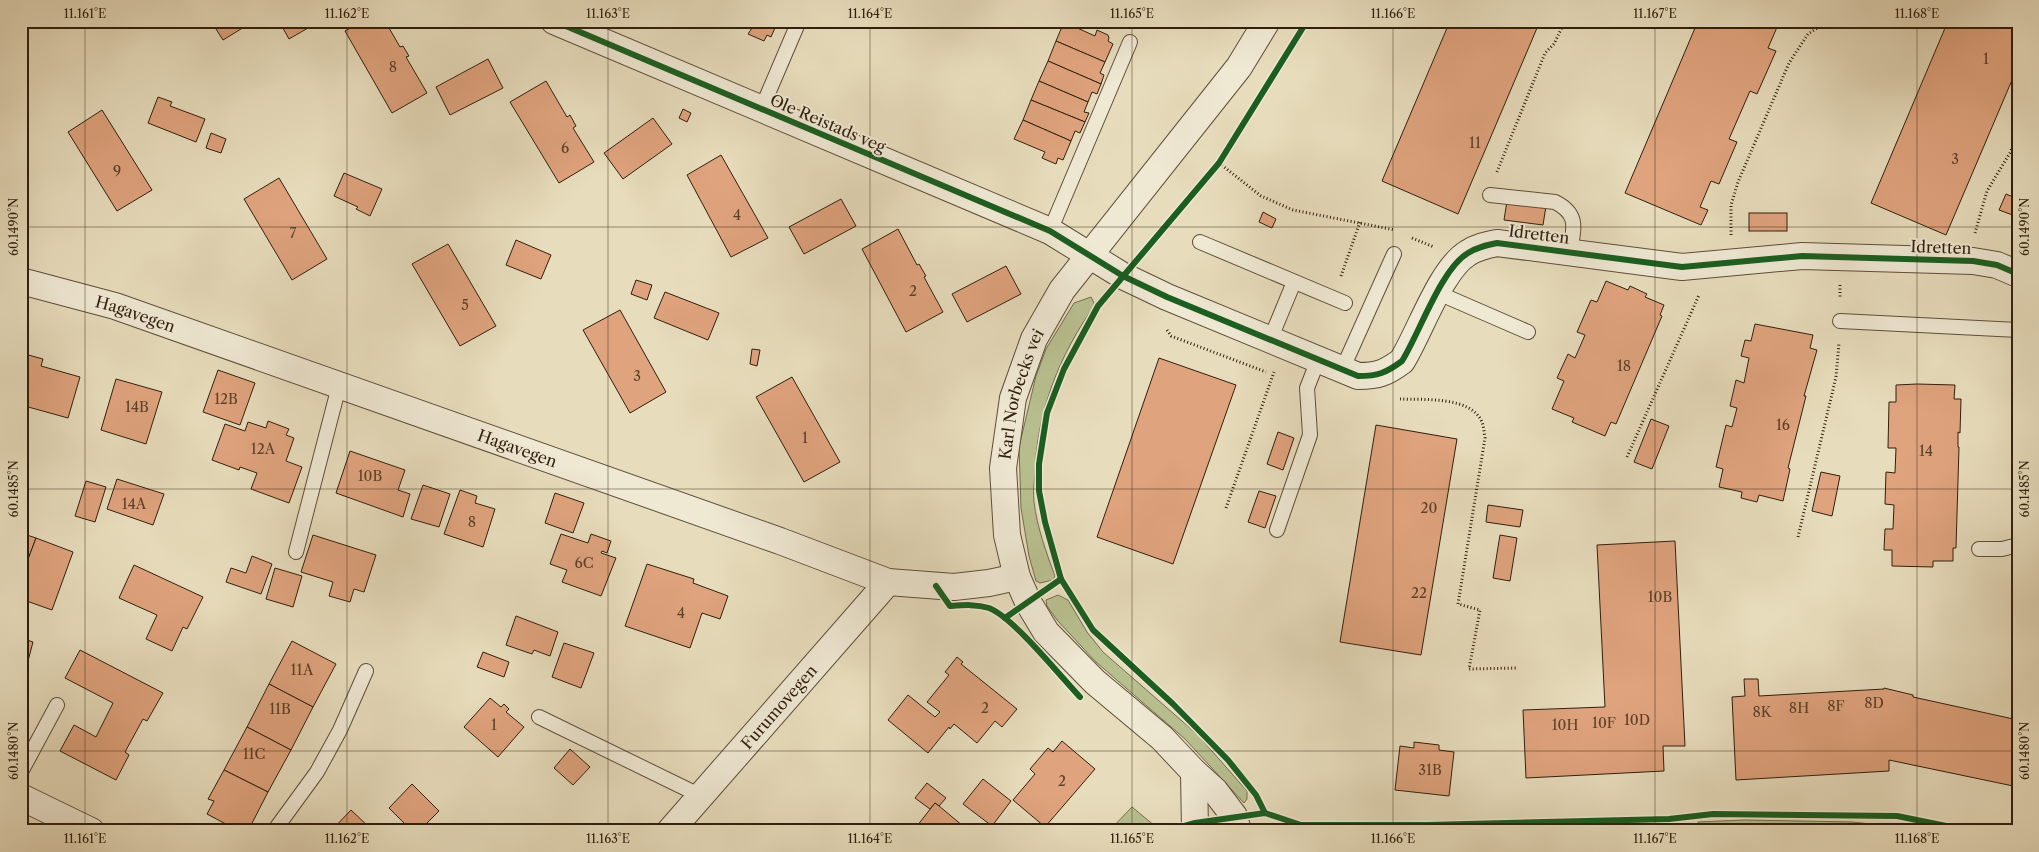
<svg xmlns="http://www.w3.org/2000/svg" width="2039" height="852" font-family="'Libre Caslon Text',serif">
	<style>
		.green { fill: #b8bf8f; stroke: #746f4e }
		.building { fill: #dfa37d; stroke: #301f0d }
		.lines { fill: none; stroke-linecap: round; stroke-linejoin: round }
		.service-casing { stroke: #5e4e39; stroke-width: 16 }
		.minor-casing { stroke: #5e4e39; stroke-width: 28 }
		.path { stroke: #301f0d; stroke-width: 3; stroke-dasharray: 1 2.5; stroke-linecap: butt }
		.service { stroke: #efe8d3; stroke-width: 14 }
		.minor { stroke: #efe8d3; stroke-width: 26 }
		.cycleway-casing { stroke: #efe8d3; stroke-width: 9 }
		.cycleway { stroke: #1b5e20; stroke-width: 6 }
		.ticks { fill: none; stroke: #301f0d; stroke-width: 1; stroke-opacity: 0.45 }
		.labels { text-anchor: middle; dominant-baseline: central; stroke-width: 4; stroke-linejoin: round; paint-order: stroke }
		.number-label { font-size: 14px; fill: #5c4029 }
		.street-label { font-size: 16px; fill: #301f0d; stroke: #efe8d3 }
		.neatline { fill: none; stroke: #301f0d; stroke-width: 2 }
		.ticks-label { font-size: 12px; text-anchor: middle; fill: #301f0d }
	</style>
	<rect width="100%" height="100%" fill="#e7dcbc"/>
	<filter id="stains"><feTurbulence type="fractalNoise" baseFrequency=".004" numOctaves="4"/><feColorMatrix values="0 0 0 0 .2 0 0 0 0 .09 0 0 0 0 .02 0 0 0 .5 -.17"/></filter>
	<radialGradient id="worn" r=".72"><stop offset=".6" stop-color="#630" stop-opacity="0"/><stop offset="1" stop-color="#630" stop-opacity=".3"/></radialGradient>
	<g class="green">
		<path d="M1091 297 1095 305C1059 355 1036 414 1035 475 1034 484 1033 493 1034 502 1037 527 1046 552 1055 576L1053 580 1040 583 1036 581 1029 556 1021 508 1019 447 1036 376 1046 349 1074 303Z"/>
		<path d="M1058 595 1068 600 1087 632 1103 652 1198 735 1247 791V799L1244 803 1185 739 1096 662 1057 620 1047 606 1046 600Z"/>
		<path d="M1132 807 1161 831H1109Z"/>
		<path d="M1744 820 1853 822 1929 831H1700L1698 822Z"/>
	</g>
	<g class="building">
		<path d="M211 21H254L223 40Z"/>
		<path d="M279 21H320L289 39Z"/>
		<path d="M363 21H385L400 47 403 46 409 56 406 57 427 93 392 113 345 31Z"/>
		<path d="M737 21H778L771 37 767 35 764 41 748 34 752 28Z"/>
		<path d="M1450 21H1540L1458 214 1382 181Z"/>
		<path d="M1698 21H1788L1785 28 1778 25 1768 48 1776 51 1757 94 1750 91 1729 139 1737 142 1719 184 1711 181 1700 207 1708 210 1701 225 1625 193Z"/>
		<path d="M1948 21H2018V66L1946 235 1871 203Z"/>
		<path d="M1064 22 1095 36 1097 30 1108 35 1109 38 1108 41 1113 44 1105 62 1056 41Z"/>
		<path d="M1056 41 1105 62 1100 73 1104 75 1101 84 1048 61Z"/>
		<path d="M488 59 503 88 450 115 436 87Z"/>
		<path d="M1048 61 1101 84 1097 94 1092 92 1088 102 1039 81Z"/>
		<path d="M546 81 567 117 570 115 576 126 573 128 594 162 559 183 510 102Z"/>
		<path d="M1039 81 1088 102 1084 112 1089 113 1085 122 1031 100Z"/>
		<path d="M158 97 172 102 170 106 205 119 196 142 148 123Z"/>
		<path d="M1031 100 1085 122 1080 133 1075 131 1071 141 1023 120Z"/>
		<path d="M683 109 691 113 687 122 679 118Z"/>
		<path d="M102 110 152 190 117 211 68 132Z"/>
		<path d="M653 118 672 144 623 179 604 153Z"/>
		<path d="M1023 120 1071 141 1063 160 1058 158 1056 164 1042 158 1045 152 1014 139Z"/>
		<path d="M211 133 226 139 221 153 206 148Z"/>
		<path d="M721 155 768 238 731 257 687 175Z"/>
		<path d="M344 173 382 189 370 216 356 209 358 207 334 196Z"/>
		<path d="M279 178 327 259 292 280 244 199Z"/>
		<path d="M2006 194 2018 199V217L1999 210Z"/>
		<path d="M841 199 856 226 804 254 789 227Z"/>
		<path d="M1507 201 1546 206 1543 225 1504 220Z"/>
		<path d="M1263 212 1276 219 1272 228 1259 222Z"/>
		<rect x="1749" y="213" width="38" height="18"/>
		<path d="M898 229 917 265 919 264 926 276 924 277 943 312 906 332 862 249Z"/>
		<path d="M516 240 551 255 541 279 506 265Z"/>
		<path d="M448 244 496 326 460 346 412 264Z"/>
		<path d="M1006 266 1021 294 967 322 952 294Z"/>
		<path d="M636 280 652 285 647 300 631 294Z"/>
		<path d="M1606 281 1628 290 1630 286 1647 294 1645 297 1664 305 1660 315 1662 316 1616 424 1611 422 1605 436 1572 422 1574 418 1552 409 1564 381 1557 378 1568 354 1575 358 1585 335 1577 332 1591 300 1597 302Z"/>
		<path d="M665 292 719 313 708 340 654 318Z"/>
		<path d="M620 310 666 392 630 413 583 330Z"/>
		<path d="M1755 324 1813 335 1810 348 1817 350 1804 396H1806L1788 468 1790 469 1783 501 1759 495 1757 502 1741 498 1742 492 1719 487 1723 469 1716 467 1726 425 1732 427 1737 408 1730 406 1736 380 1744 383 1749 358 1741 356 1745 340 1751 341Z"/>
		<path d="M752 349 760 350 757 366 750 364Z"/>
		<path d="M21 353 43 359 41 366 80 377 68 418 21 405Z"/>
		<path d="M1159 358 1236 385 1173 564 1097 537Z"/>
		<path d="M218 370 255 383 240 425 203 412Z"/>
		<path d="M792 377 840 462 804 482 756 397Z"/>
		<path d="M116 379 162 392 146 444 101 430Z"/>
		<path d="M1917 384 1955 385 1954 399H1961L1960 433 1958 432V447H1959L1956 548H1953V561H1933V567L1892 566V550H1884L1885 529H1893L1894 505 1885 504 1886 472 1895 473 1896 448H1888L1889 402H1896V385Z"/>
		<path d="M1651 419 1669 426 1652 469 1634 462Z"/>
		<path d="M268 421 289 429 286 435 294 438 286 461 302 467 289 503 251 489 257 473 240 467 239 470 212 460 225 424 245 431 248 422 266 428Z"/>
		<path d="M1376 425 1457 439 1421 655 1340 642Z"/>
		<path d="M1278 432 1294 438 1283 470 1267 464Z"/>
		<path d="M350 451 405 470 398 490 410 494 403 517 336 493Z"/>
		<path d="M1821 472 1840 476 1832 516 1812 511Z"/>
		<path d="M117 479 164 494 153 525 107 509Z"/>
		<path d="M86 481 106 487 95 522 75 516Z"/>
		<path d="M423 485 450 494 439 527 411 519Z"/>
		<path d="M460 490 477 496 475 503 495 509 483 547 444 534Z"/>
		<path d="M1259 491 1276 496 1265 528 1248 522Z"/>
		<path d="M555 493 584 503 573 533 545 523Z"/>
		<path d="M1488 505 1523 510 1520 527 1486 522Z"/>
		<path d="M21 533 36 538 21 578Z"/>
		<path d="M561 534 588 543 591 534 611 541 607 553 602 551 601 553 616 558 601 596 562 582 567 570 550 564Z"/>
		<path d="M313 535 376 555 364 592 354 589 350 602 329 596 333 582 301 572Z"/>
		<path d="M1500 535 1517 538 1510 581 1493 578Z"/>
		<path d="M36 538 73 552 52 610 21 599V578Z"/>
		<path d="M1675 541 1685 746H1663L1664 771 1526 778 1523 710 1605 707 1597 545Z"/>
		<path d="M252 556 272 564 261 594 226 582 231 568 246 573Z"/>
		<path d="M647 564 694 579 693 583 728 596 720 619 702 613 690 648 625 626Z"/>
		<path d="M134 565 203 597 187 629 183 627 172 651 146 639 157 615 119 598Z"/>
		<path d="M275 568 302 576 293 607 266 599Z"/>
		<path d="M516 616 558 632 550 656 534 650 532 654 506 645Z"/>
		<path d="M21 638 33 642 28 661 21 659Z"/>
		<path d="M292 641 336 664 313 707 269 684Z"/>
		<path d="M564 643 594 653 581 688 552 677Z"/>
		<path d="M80 650 163 693 147 721 143 719 125 752 129 755 116 780 60 751 74 725 96 737 113 703 65 678Z"/>
		<path d="M483 652 509 662 504 677 477 667Z"/>
		<path d="M957 657 963 662 961 664 1017 709 1002 727 995 721 977 743 954 724 950 729 949 727 928 753 888 720 908 695 935 717 940 712 927 702 949 675 945 672Z"/>
		<path d="M1744 679H1758L1759 696 1884 689V688L1913 695V697L2018 720V787L1889 760V771L1736 780 1732 697 1745 696Z"/>
		<path d="M269 684 313 707 291 750 247 727Z"/>
		<path d="M490 698 501 707 504 704 509 709 506 712 524 727 498 757 464 727Z"/>
		<path d="M247 727 291 750 268 792 224 770Z"/>
		<path d="M1062 741 1095 769 1045 827 1013 800 1035 774 1030 769 1048 748 1053 752Z"/>
		<path d="M1414 742 1439 745V750L1454 752 1449 796 1395 790 1400 746 1414 748Z"/>
		<path d="M570 749 590 767 573 785 554 768Z"/>
		<path d="M224 770 268 792 248 831H239L207 814 214 801 208 799Z"/>
		<path d="M983 779 1011 801 992 826 963 804Z"/>
		<path d="M927 783 946 798 939 806 935 803 930 809 915 798Z"/>
		<path d="M412 784 439 811 419 831H412L389 808Z"/>
		<path d="M935 803 939 806 969 831H913Z"/>
		<path d="M351 810 372 830V831H331Z"/>
	</g>
	<g class="lines">
		<g class="service-casing">
			<g id="service">
				<path d="M761 110 799 21"/>
				<path d="M1490 195 1555 202C1579 214 1574 228 1570 251"/>
				<path d="M1050 231 1130 42"/>
				<path d="M1200 242 1345 303"/>
				<path d="M1438 293 1528 332"/>
				<path d="M1840 321 2018 330"/>
				<path d="M1270 340 1294 282"/>
				<path d="M1342 370 1394 254"/>
				<path d="M1277 530 1310 435 1307 388 1318 360"/>
				<path d="M1979 549H2002L2018 545"/>
				<path d="M296 552 339 386"/>
				<path d="M539 717 701 796"/>
				<path d="M21 772 57 705"/>
				<path d="M274 831 317 772 340 730 366 671"/>
			</g>
		</g>
		<g class="minor-casing">
			<g id="minor">
				<path d="M554 21 1050 231 1123 276 1167 297 1358 376C1378 376 1386 373 1402 361 1420 332 1441 269 1468 253 1477 247 1487 245 1497 243L1682 267 1802 256 1973 261 1997 265 2018 274"/>
				<path id="s1" d="M21 281 115 306 780 541 888 582 954 587 989 583 1017 577"/>
				<path d="M1194 772 1195 831"/>
				<path d="M21 797 91 831"/>
				<path id="s2" d="M670 831 888 582"/>
				<path id="s3" d="M1238 831 1234 816 1215 791 1194 772 1162 738 1095 682 1046 632 1028 602 1017 577 1007 535 1003 468 1013 398 1034 339 1062 290 1239 67 1267 21"/>
			</g>
		</g>
		<g class="path">
			<path d="M1219 163 1261 196 1293 210 1395 230"/>
			<path d="M1497 172 1545 53 1554 44 1565 21"/>
			<path d="M1975 233 1987 191 2010 153 2018 133"/>
			<path d="M1731 235V205L1738 182 1789 63 1808 34 1828 21"/>
			<path d="M1412 238 1434 247"/>
			<path d="M1341 276 1360 222"/>
			<path d="M1840 285V299"/>
			<path d="M1167 330 1171 336 1266 372"/>
			<path d="M1400 399C1424 400 1471 396 1482 422 1484 427 1484 433 1485 438L1458 604 1480 610 1469 669 1518 668"/>
			<path d="M1627 457 1699 295"/>
			<path d="M1226 508 1274 372"/>
			<path d="M1798 537 1836 377 1839 343"/>
		</g>
		<use href="#service" class="service"/>
		<use href="#minor" class="minor"/>
		<g class="cycleway-casing">
			<g id="cycleway">
				<path d="M554 21 1050 231 1123 276 1167 297 1358 376C1378 376 1386 373 1402 361 1420 332 1441 269 1468 253 1477 247 1487 245 1497 243L1682 267 1802 256 1973 261 1997 265 2018 274"/>
				<path d="M936 586 950 606C964 605 976 604 989 608 1013 617 1060 676 1080 697"/>
				<path d="M1005 618 1061 579"/>
				<path d="M1265 813 1256 795 1228 760 1173 704 1093 630 1061 579 1045 522 1039 491V464L1047 413 1064 369 1098 306 1219 163 1307 21"/>
				<path d="M1167 831 1195 823 1265 813 1301 825H1428L1669 819 1713 814 1897 816 1971 831"/>
			</g>
		</g>
		<use href="#cycleway" class="cycleway"/>
	</g>
	<path class="ticks" d="M85 21V831M347 21V831M608 21V831M870 21V831M1132 21V831M1393 21V831M1655 21V831M1917 21V831M21 227H2018M21 489H2018M21 751H2018"/>
	<g class="labels">
		<g class="number-label">
			<text x="1986" y="59">1</text>
			<text x="393" y="67">8</text>
			<text x="1475" y="143">11</text>
			<text x="565" y="148">6</text>
			<text x="1955" y="159">3</text>
			<text x="117" y="171">9</text>
			<text x="737" y="215">4</text>
			<text x="293" y="233">7</text>
			<text x="913" y="291">2</text>
			<text x="465" y="305">5</text>
			<text x="1624" y="366">18</text>
			<text x="637" y="376">3</text>
			<text x="226" y="399">12B</text>
			<text x="137" y="407">14B</text>
			<text x="1783" y="425">16</text>
			<text x="805" y="438">1</text>
			<text x="263" y="449">12A</text>
			<text x="1926" y="451">14</text>
			<text x="370" y="476">10B</text>
			<text x="134" y="504">14A</text>
			<text x="1429" y="508">20</text>
			<text x="472" y="522">8</text>
			<text x="584" y="563">6C</text>
			<text x="1419" y="593">22</text>
			<text x="1660" y="597">10B</text>
			<text x="681" y="613">4</text>
			<text x="302" y="670">11A</text>
			<text x="1874" y="703">8D</text>
			<text x="1836" y="706">8F</text>
			<text x="985" y="708">2</text>
			<text x="1799" y="708">8H</text>
			<text x="280" y="709">11B</text>
			<text x="1762" y="712">8K</text>
			<text x="1637" y="720">10D</text>
			<text x="1604" y="723">10F</text>
			<text x="494" y="725">1</text>
			<text x="1565" y="725">10H</text>
			<text x="254" y="754">11C</text>
			<text x="1430" y="770">31B</text>
			<text x="1062" y="781">2</text>
		</g>
		<g class="street-label">
			<text transform="translate(828 123) rotate(23)">Ole Reistads veg</text>
			<text transform="translate(1539 234) rotate(7)">Idretten</text>
			<text transform="translate(1941 247) rotate(2)">Idretten</text>
			<text stroke="none"><textPath href="#s1" startOffset="119">Hagavegen</textPath></text>
			<text stroke="none"><textPath href="#s3" startOffset="528">Karl Norbecks vei</textPath></text>
			<text stroke="none"><textPath href="#s1" startOffset="524">Hagavegen</textPath></text>
			<text stroke="none"><textPath href="#s2" startOffset="165">Furumovegen</textPath></text>
		</g>
	</g>
	<rect width="2039" height="852" fill="none" stroke="#e7dcbc" stroke-width="55"/>
	<rect x="28" y="28" width="1984" height="796" class="neatline"/>
	<g class="ticks-label">
		<text x="85" y="18">11.161°E</text>
		<text x="347" y="18">11.162°E</text>
		<text x="608" y="18">11.163°E</text>
		<text x="870" y="18">11.164°E</text>
		<text x="1132" y="18">11.165°E</text>
		<text x="1393" y="18">11.166°E</text>
		<text x="1655" y="18">11.167°E</text>
		<text x="1917" y="18">11.168°E</text>
		<text transform="translate(14 227) rotate(-90)" y="4">60.1490°N</text>
		<text transform="translate(2025 227) rotate(-90)" y="4">60.1490°N</text>
		<text transform="translate(14 489) rotate(-90)" y="4">60.1485°N</text>
		<text transform="translate(2025 489) rotate(-90)" y="4">60.1485°N</text>
		<text transform="translate(14 751) rotate(-90)" y="4">60.1480°N</text>
		<text transform="translate(2025 751) rotate(-90)" y="4">60.1480°N</text>
		<text x="85" y="843">11.161°E</text>
		<text x="347" y="843">11.162°E</text>
		<text x="608" y="843">11.163°E</text>
		<text x="870" y="843">11.164°E</text>
		<text x="1132" y="843">11.165°E</text>
		<text x="1393" y="843">11.166°E</text>
		<text x="1655" y="843">11.167°E</text>
		<text x="1917" y="843">11.168°E</text>
	</g>
	<rect width="100%" height="100%" filter="url(#stains)"/>
	<rect width="100%" height="100%" fill="url(#worn)"/>
</svg>
